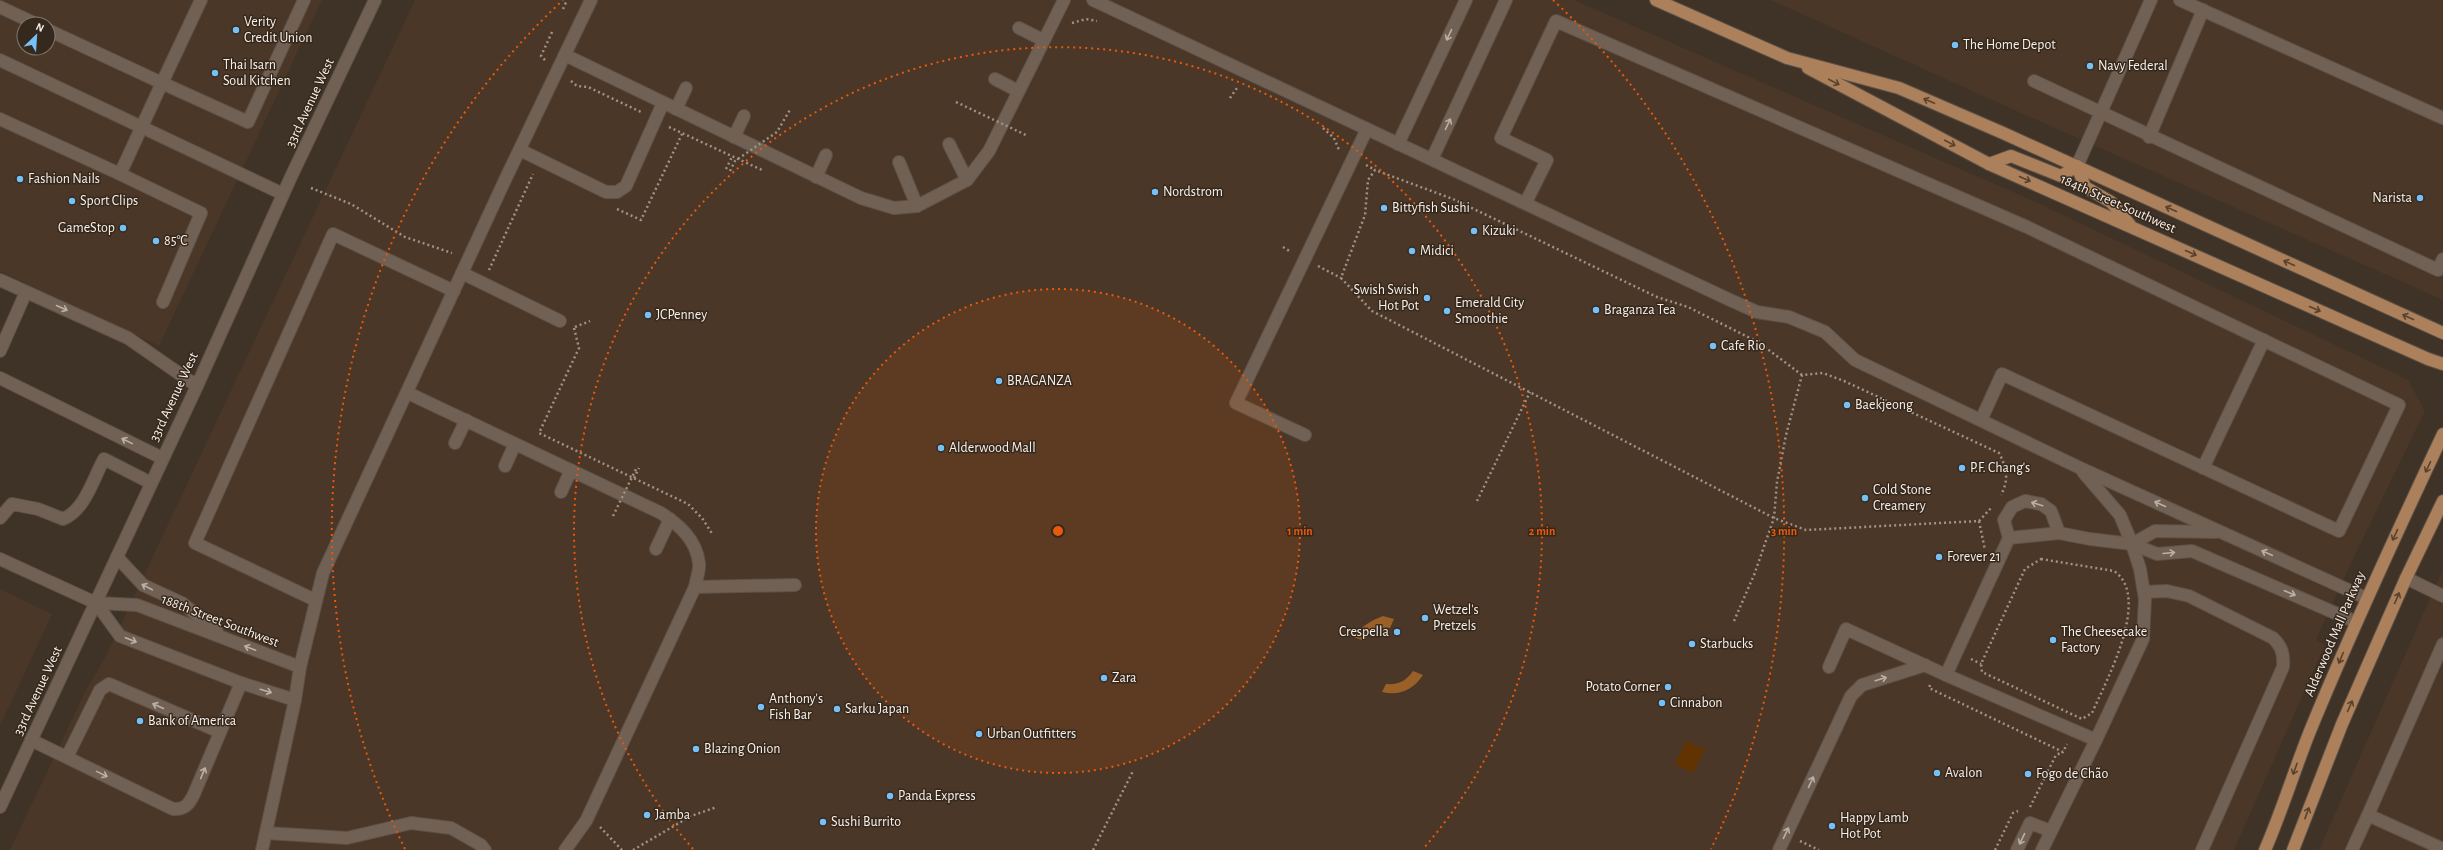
<svg xmlns="http://www.w3.org/2000/svg" width="2443" height="850" font-family="'Alegreya Sans',sans-serif">
	<style>
		.built { fill: #4a3727; fill-rule: evenodd }
		.green { fill: #603300 }
		.water { fill: #9a6028 }
		.lines { fill: none; stroke-linecap: round; stroke-linejoin: round }
		.minor-casing { stroke: #5d5148; stroke-width: 14 }
		.major-casing { stroke: #5d5148; stroke-width: 14 }
		.path { stroke: #9e9289; stroke-width: 2.5; stroke-dasharray: 2 3; stroke-linecap: butt }
		.minor { stroke: #706154; stroke-width: 12 }
		.major { stroke: #ab805a; stroke-width: 12 }
		.path-bridge { stroke: #9e9289; stroke-width: 2.5; stroke-dasharray: 2 3; stroke-linecap: butt }
		.oneway { stroke: #bcb0a6 }
		.oneway2 { stroke: #58422f }
		.ring { fill: none; stroke: #e8590c; stroke-width: 2; stroke-dasharray: 2 4 }
		.poi-dot { fill: #75c0f6; stroke: #35281c; stroke-width: 1.5 }
		.labels { text-anchor: middle; dominant-baseline: central; stroke-width: 3; stroke-linejoin: round; paint-order: stroke }
		.poi-label { font-size: 14px; fill: #faf0e9; stroke: #35281c; text-anchor: start }
		.street-label { font-size: 14px; fill: #faf0e9; stroke: #35281c }
		.centre { fill: #e8590c; stroke: #35281c; stroke-width: 2 }
		.ring-label { font-size: 12px; text-anchor: middle; font-weight: bold; fill: #e8590c; stroke: #35281c; stroke-width: 3; stroke-linejoin: round; paint-order: stroke }
	</style>
	<rect width="100%" height="100%" fill="#3f3226"/>
	<g class="built">
		<path d="M0 0H322L159 346 0 271ZM24 24H48V48H24Z"/>
		<path d="M415 0H1574L2040 204 2396 374 2408 380 2425 411 2352 561 2316 640 2325 645 2234 850H10L85 692 107 654Z"/>
		<path d="M1771 0H2443V300L2001 104Z"/>
		<path d="M2443 569V850H2319Z"/>
		<path d="M0 589 52 614 0 726Z"/>
	</g>
	<path class="green" d="M1686 741 1705 749 1693 773 1675 764Z"/>
	<g class="water">
		<path d="M1383 616 1394 619 1390 628C1378 627 1371 631 1364 641L1354 637C1362 626 1370 621 1383 616Z"/>
		<path d="M1413 671 1423 675C1413 690 1400 696 1382 692L1386 684C1399 685 1406 681 1413 671Z"/>
	</g>
	<g class="lines">
		<g class="minor-casing">
			<g id="minor">
				<path d="M1093 0 1730 300 1757 312 1789 317 1825 332 1855 360 2078 467 2366 598"/>
				<path d="M2180 0 2443 118"/>
				<path d="M0 7 36 24"/>
				<path d="M1019 28 1043 40"/>
				<path d="M48 30 162 83 201 0"/>
				<path d="M565 55 861 198 894 208 917 206 967 180 989 151 1064 0"/>
				<path d="M0 60 283 194"/>
				<path d="M995 79 1018 91"/>
				<path d="M2034 81 2438 270 2443 259"/>
				<path d="M676 109 686 88"/>
				<path d="M0 119 120 174 162 83 248 122 304 0"/>
				<path d="M734 137 744 116"/>
				<path d="M2149 137 2203 10"/>
				<path d="M949 144 967 180"/>
				<path d="M1398 144 1466 0"/>
				<path d="M520 150 606 192H617L626 186 663 103"/>
				<path d="M1432 159 1506 0"/>
				<path d="M899 162 917 206"/>
				<path d="M2077 166 2151 0"/>
				<path d="M120 174 201 213 163 302"/>
				<path d="M816 177 826 155"/>
				<path d="M1526 202 1547 160 1501 138 1556 21 2027 227 2399 405 2339 531 2002 374 1981 420"/>
				<path d="M462 273 560 321"/>
				<path d="M0 280 128 338 197 386"/>
				<path d="M0 351 26 292"/>
				<path d="M0 378 162 458"/>
				<path d="M408 393 661 513C679 525 696 539 699 563 700 570 696 580 695 587L586 821 565 850"/>
				<path d="M1305 435 1236 403 1367 129"/>
				<path d="M455 443 466 420"/>
				<path d="M505 466 515 444"/>
				<path d="M2203 468 2264 340"/>
				<path d="M561 492 571 470"/>
				<path d="M0 518 12 504 38 509 63 519C85 510 93 479 104 459L151 483"/>
				<path d="M2009 538 2004 520 2012 507 2025 501 2041 504 2051 511 2059 533"/>
				<path d="M2132 544 2155 531 2216 532"/>
				<path d="M656 549 670 519"/>
				<path d="M117 557 143 585 182 603 217 632"/>
				<path d="M0 559 96 603 137 605 300 667"/>
				<path d="M2406 578 2443 596"/>
				<path d="M695 587 795 585"/>
				<path d="M2144 592 2167 591 2189 596 2273 638C2282 647 2284 654 2283 667L2202 850"/>
				<path d="M315 600 195 543 333 234 454 291"/>
				<path d="M96 603 120 636 241 683 295 700"/>
				<path d="M1829 667 1846 629 1946 675"/>
				<path d="M31 740 173 809C185 810 189 804 194 794L241 683"/>
				<path d="M2096 740 1946 675 2009 538 2059 533 2090 539 2132 544 2157 554 2192 551 2356 622"/>
				<path d="M67 757 100 690 109 684 220 732"/>
				<path d="M0 807 197 386 290 179 375 0"/>
				<path d="M2368 815 2443 644"/>
				<path d="M266 833 347 838 411 823 451 828 481 845 485 850"/>
				<path d="M262 850 295 700 300 667 323 573 505 180 591 0"/>
				<path d="M1779 850 1851 696 1862 685 1925 665"/>
				<path d="M2017 850 2030 823 2051 831"/>
				<path d="M2042 850 2096 740 2143 639 2145 599 2140 569 2132 544 2120 515 2083 472"/>
				<path d="M2352 850 2368 815 2443 849"/>
			</g>
		</g>
		<g class="major-casing">
			<g id="major">
				<path d="M1656 0 1787 58 1899 88 2003 133 2443 333"/>
				<path d="M1808 68 1989 164 2428 359 2443 364"/>
				<path d="M1989 164 2011 156 2061 176 2077 166"/>
				<path d="M2077 166 2085 187 2111 202 2130 225"/>
				<path d="M2265 850C2282 811 2294 771 2310 731 2351 631 2397 532 2443 434"/>
				<path d="M2293 850 2342 724 2406 578 2443 501"/>
			</g>
		</g>
		<g class="path">
			<path d="M563 9 567 0"/>
			<path d="M1072 23 1086 19 1097 21"/>
			<path d="M545 60 541 56 553 30"/>
			<path d="M571 81 577 86 588 87 641 112"/>
			<path d="M1230 98 1237 88"/>
			<path d="M669 127 762 170"/>
			<path d="M1323 128 1334 138 1339 150"/>
			<path d="M1366 165 1375 170"/>
			<path d="M726 169 732 157"/>
			<path d="M311 188 351 204 405 237 452 253"/>
			<path d="M617 209 641 220 682 134"/>
			<path d="M1283 247 1291 252"/>
			<path d="M1318 266 1341 278"/>
			<path d="M489 270 533 174"/>
			<path d="M575 327 590 321"/>
			<path d="M574 328 579 348 539 433 688 504 702 518 713 535"/>
			<path d="M1802 375 1758 342 1688 307 1657 297 1453 199 1375 170 1368 180 1365 215 1341 278 1372 311 1774 518 1806 530 1979 521 1985 550"/>
			<path d="M634 478 639 468"/>
			<path d="M1477 501 1530 392"/>
			<path d="M1979 521 1992 507"/>
			<path d="M2041 559 2114 571C2152 597 2106 681 2092 713L2082 719 1982 672 1981 664 2025 569Z"/>
			<path d="M1734 621 1754 575 1774 518 1777 482 1786 435 1802 375 1823 373 1844 381 1999 453C2007 468 2009 480 2001 495"/>
			<path d="M1971 659 1981 664"/>
			<path d="M1930 685 1929 688 2063 752 2067 744"/>
			<path d="M2030 807 2056 755 2063 752"/>
			<path d="M600 827 622 850"/>
			<path d="M1800 841 1819 850"/>
			<path d="M633 850 691 816 717 807"/>
			<path d="M1093 850 1133 771"/>
			<path d="M1995 850 2013 813 2018 811"/>
		</g>
		<use href="#minor" class="minor"/>
		<use href="#major" class="major"/>
		<g class="path-bridge">
			<path d="M956 102 1028 136"/>
			<path d="M730 171 735 161 777 132 791 108"/>
			<path d="M613 516 637 467"/>
		</g>
	</g>
	<defs><path id="oneway-shaft" d="M-6 0H5M1.5-3L5.5 0L1.5 3" fill="none" stroke-width="1.6" stroke-linecap="round" stroke-linejoin="round"/></defs>
	<g class="oneway">
		<use href="#oneway-shaft" transform="translate(1449 35) rotate(115)"/>
		<use href="#oneway-shaft" transform="translate(1448 124) rotate(-65)"/>
		<use href="#oneway-shaft" transform="translate(62 308) rotate(24)"/>
		<use href="#oneway-shaft" transform="translate(127 441) rotate(-154)"/>
		<use href="#oneway-shaft" transform="translate(2037 504) rotate(-163)"/>
		<use href="#oneway-shaft" transform="translate(2160 504) rotate(-156)"/>
		<use href="#oneway-shaft" transform="translate(2169 553) rotate(-5)"/>
		<use href="#oneway-shaft" transform="translate(2267 553) rotate(-155)"/>
		<use href="#oneway-shaft" transform="translate(147 587) rotate(-152)"/>
		<use href="#oneway-shaft" transform="translate(2290 593) rotate(23)"/>
		<use href="#oneway-shaft" transform="translate(131 640) rotate(21)"/>
		<use href="#oneway-shaft" transform="translate(250 648) rotate(-159)"/>
		<use href="#oneway-shaft" transform="translate(1881 679) rotate(-17)"/>
		<use href="#oneway-shaft" transform="translate(266 691) rotate(17)"/>
		<use href="#oneway-shaft" transform="translate(158 706) rotate(-156)"/>
		<use href="#oneway-shaft" transform="translate(203 773) rotate(-67)"/>
		<use href="#oneway-shaft" transform="translate(102 774) rotate(26)"/>
		<use href="#oneway-shaft" transform="translate(1811 782) rotate(-65)"/>
		<use href="#oneway-shaft" transform="translate(1786 833) rotate(-65)"/>
		<use href="#oneway-shaft" transform="translate(2022 839) rotate(115)"/>
	</g>
	<g class="oneway2">
		<use href="#oneway-shaft" transform="translate(1834 82) rotate(28)"/>
		<use href="#oneway-shaft" transform="translate(1929 101) rotate(-157)"/>
		<use href="#oneway-shaft" transform="translate(1950 143) rotate(28)"/>
		<use href="#oneway-shaft" transform="translate(2025 179) rotate(24)"/>
		<use href="#oneway-shaft" transform="translate(2171 209) rotate(-156)"/>
		<use href="#oneway-shaft" transform="translate(2191 253) rotate(24)"/>
		<use href="#oneway-shaft" transform="translate(2289 263) rotate(-156)"/>
		<use href="#oneway-shaft" transform="translate(2315 309) rotate(24)"/>
		<use href="#oneway-shaft" transform="translate(2408 317) rotate(-156)"/>
		<use href="#oneway-shaft" transform="translate(2428 467) rotate(115)"/>
		<use href="#oneway-shaft" transform="translate(2395 535) rotate(115)"/>
		<use href="#oneway-shaft" transform="translate(2397 598) rotate(-67)"/>
		<use href="#oneway-shaft" transform="translate(2341 658) rotate(113)"/>
		<use href="#oneway-shaft" transform="translate(2350 706) rotate(-66)"/>
		<use href="#oneway-shaft" transform="translate(2295 769) rotate(110)"/>
		<use href="#oneway-shaft" transform="translate(2307 813) rotate(-70)"/>
	</g>
	<circle cx="1058" cy="531" r="242" fill="#e8590c" fill-opacity=".12"/>
	<g class="ring">
		<circle cx="1058" cy="531" r="242"/>
		<path d="M693 849A484 484 0 1 1 1423 849"/>
		<path d="M405 849A726 726 0 0 1 563 0M1553 0A726 726 0 0 1 1711 849"/>
	</g>
	<g class="poi-dot">
		<circle cx="236" cy="30" r="4"/>
		<circle cx="1955" cy="45" r="4"/>
		<circle cx="2090" cy="66" r="4"/>
		<circle cx="215" cy="73" r="4"/>
		<circle cx="20" cy="179" r="4"/>
		<circle cx="1155" cy="192" r="4"/>
		<circle cx="2420" cy="198" r="4"/>
		<circle cx="72" cy="201" r="4"/>
		<circle cx="1384" cy="208" r="4"/>
		<circle cx="123" cy="228" r="4"/>
		<circle cx="1474" cy="231" r="4"/>
		<circle cx="156" cy="241" r="4"/>
		<circle cx="1412" cy="251" r="4"/>
		<circle cx="1427" cy="298" r="4"/>
		<circle cx="1596" cy="310" r="4"/>
		<circle cx="1447" cy="311" r="4"/>
		<circle cx="648" cy="315" r="4"/>
		<circle cx="1713" cy="346" r="4"/>
		<circle cx="999" cy="381" r="4"/>
		<circle cx="1847" cy="405" r="4"/>
		<circle cx="941" cy="448" r="4"/>
		<circle cx="1962" cy="468" r="4"/>
		<circle cx="1865" cy="498" r="4"/>
		<circle cx="1939" cy="557" r="4"/>
		<circle cx="1425" cy="618" r="4"/>
		<circle cx="1397" cy="632" r="4"/>
		<circle cx="2053" cy="640" r="4"/>
		<circle cx="1692" cy="644" r="4"/>
		<circle cx="1104" cy="678" r="4"/>
		<circle cx="1668" cy="687" r="4"/>
		<circle cx="1662" cy="703" r="4"/>
		<circle cx="761" cy="707" r="4"/>
		<circle cx="837" cy="709" r="4"/>
		<circle cx="140" cy="721" r="4"/>
		<circle cx="979" cy="734" r="4"/>
		<circle cx="696" cy="749" r="4"/>
		<circle cx="1937" cy="773" r="4"/>
		<circle cx="2028" cy="774" r="4"/>
		<circle cx="890" cy="796" r="4"/>
		<circle cx="647" cy="815" r="4"/>
		<circle cx="823" cy="822" r="4"/>
		<circle cx="1832" cy="826" r="4"/>
	</g>
	<g class="labels">
		<g class="poi-label">
			<text x="244" y="22">Verity<tspan x="244" dy="16">Credit Union</tspan></text>
			<text x="1963" y="45">The Home Depot</text>
			<text x="223" y="65">Thai Isarn<tspan x="223" dy="16">Soul Kitchen</tspan></text>
			<text x="2098" y="66">Navy Federal</text>
			<text x="28" y="179">Fashion Nails</text>
			<text x="1163" y="192">Nordstrom</text>
			<text x="2412" y="198" text-anchor="end">Narista</text>
			<text x="80" y="201">Sport Clips</text>
			<text x="1392" y="208">Bittyfish Sushi</text>
			<text x="115" y="228" text-anchor="end">GameStop</text>
			<text x="1482" y="231">Kizuki</text>
			<text x="164" y="241">85°C</text>
			<text x="1420" y="251">Midici</text>
			<text x="1419" y="290" text-anchor="end">Swish Swish<tspan x="1419" dy="16">Hot Pot</tspan></text>
			<text x="1455" y="303">Emerald City<tspan x="1455" dy="16">Smoothie</tspan></text>
			<text x="1604" y="310">Braganza Tea</text>
			<text x="656" y="315">JCPenney</text>
			<text x="1721" y="346">Cafe Rio</text>
			<text x="1007" y="381">BRAGANZA</text>
			<text x="1855" y="405">Baekjeong</text>
			<text x="949" y="448">Alderwood Mall</text>
			<text x="1970" y="468">P.F. Chang's</text>
			<text x="1873" y="490">Cold Stone<tspan x="1873" dy="16">Creamery</tspan></text>
			<text x="1947" y="557">Forever 21</text>
			<text x="1433" y="610">Wetzel's<tspan x="1433" dy="16">Pretzels</tspan></text>
			<text x="1389" y="632" text-anchor="end">Crespella</text>
			<text x="2061" y="632">The Cheesecake<tspan x="2061" dy="16">Factory</tspan></text>
			<text x="1700" y="644">Starbucks</text>
			<text x="1112" y="678">Zara</text>
			<text x="1660" y="687" text-anchor="end">Potato Corner</text>
			<text x="769" y="699">Anthony's<tspan x="769" dy="16">Fish Bar</tspan></text>
			<text x="1670" y="703">Cinnabon</text>
			<text x="845" y="709">Sarku Japan</text>
			<text x="148" y="721">Bank of America</text>
			<text x="987" y="734">Urban Outfitters</text>
			<text x="704" y="749">Blazing Onion</text>
			<text x="1945" y="773">Avalon</text>
			<text x="2036" y="774">Fogo de Chão</text>
			<text x="898" y="796">Panda Express</text>
			<text x="655" y="815">Jamba</text>
			<text x="1840" y="818">Happy Lamb<tspan x="1840" dy="16">Hot Pot</tspan></text>
			<text x="831" y="822">Sushi Burrito</text>
		</g>
		<g class="street-label">
			<text transform="translate(310 103) rotate(-65)">33rd Avenue West</text>
			<text transform="translate(2118 204) rotate(24)">184th Street Southwest</text>
			<text transform="translate(174 397) rotate(-65)">33rd Avenue West</text>
			<text transform="translate(220 621) rotate(21)">188th Street Southwest</text>
			<text transform="translate(2335 634) rotate(-67)">Alderwood Mall Parkway</text>
			<text transform="translate(38 691) rotate(-65)">33rd Avenue West</text>
		</g>
	</g>
	<circle cx="1058" cy="531" r="6" class="centre"/>
	<g class="ring-label">
		<text x="1300" y="535">1 min</text>
		<text x="1542" y="535">2 min</text>
		<text x="1784" y="535">3 min</text>
	</g>
	<g transform="translate(36 36) rotate(25)"><circle r="19" fill="#35281c" stroke="#84786e"/>
	<path d="M0-3L7 15L0 10L-7 15Z" fill="#75c0f6"/>
	<text y="-6" font-size="11" font-weight="bold" text-anchor="middle" fill="#faf0e9">N</text>
	</g>
</svg>
